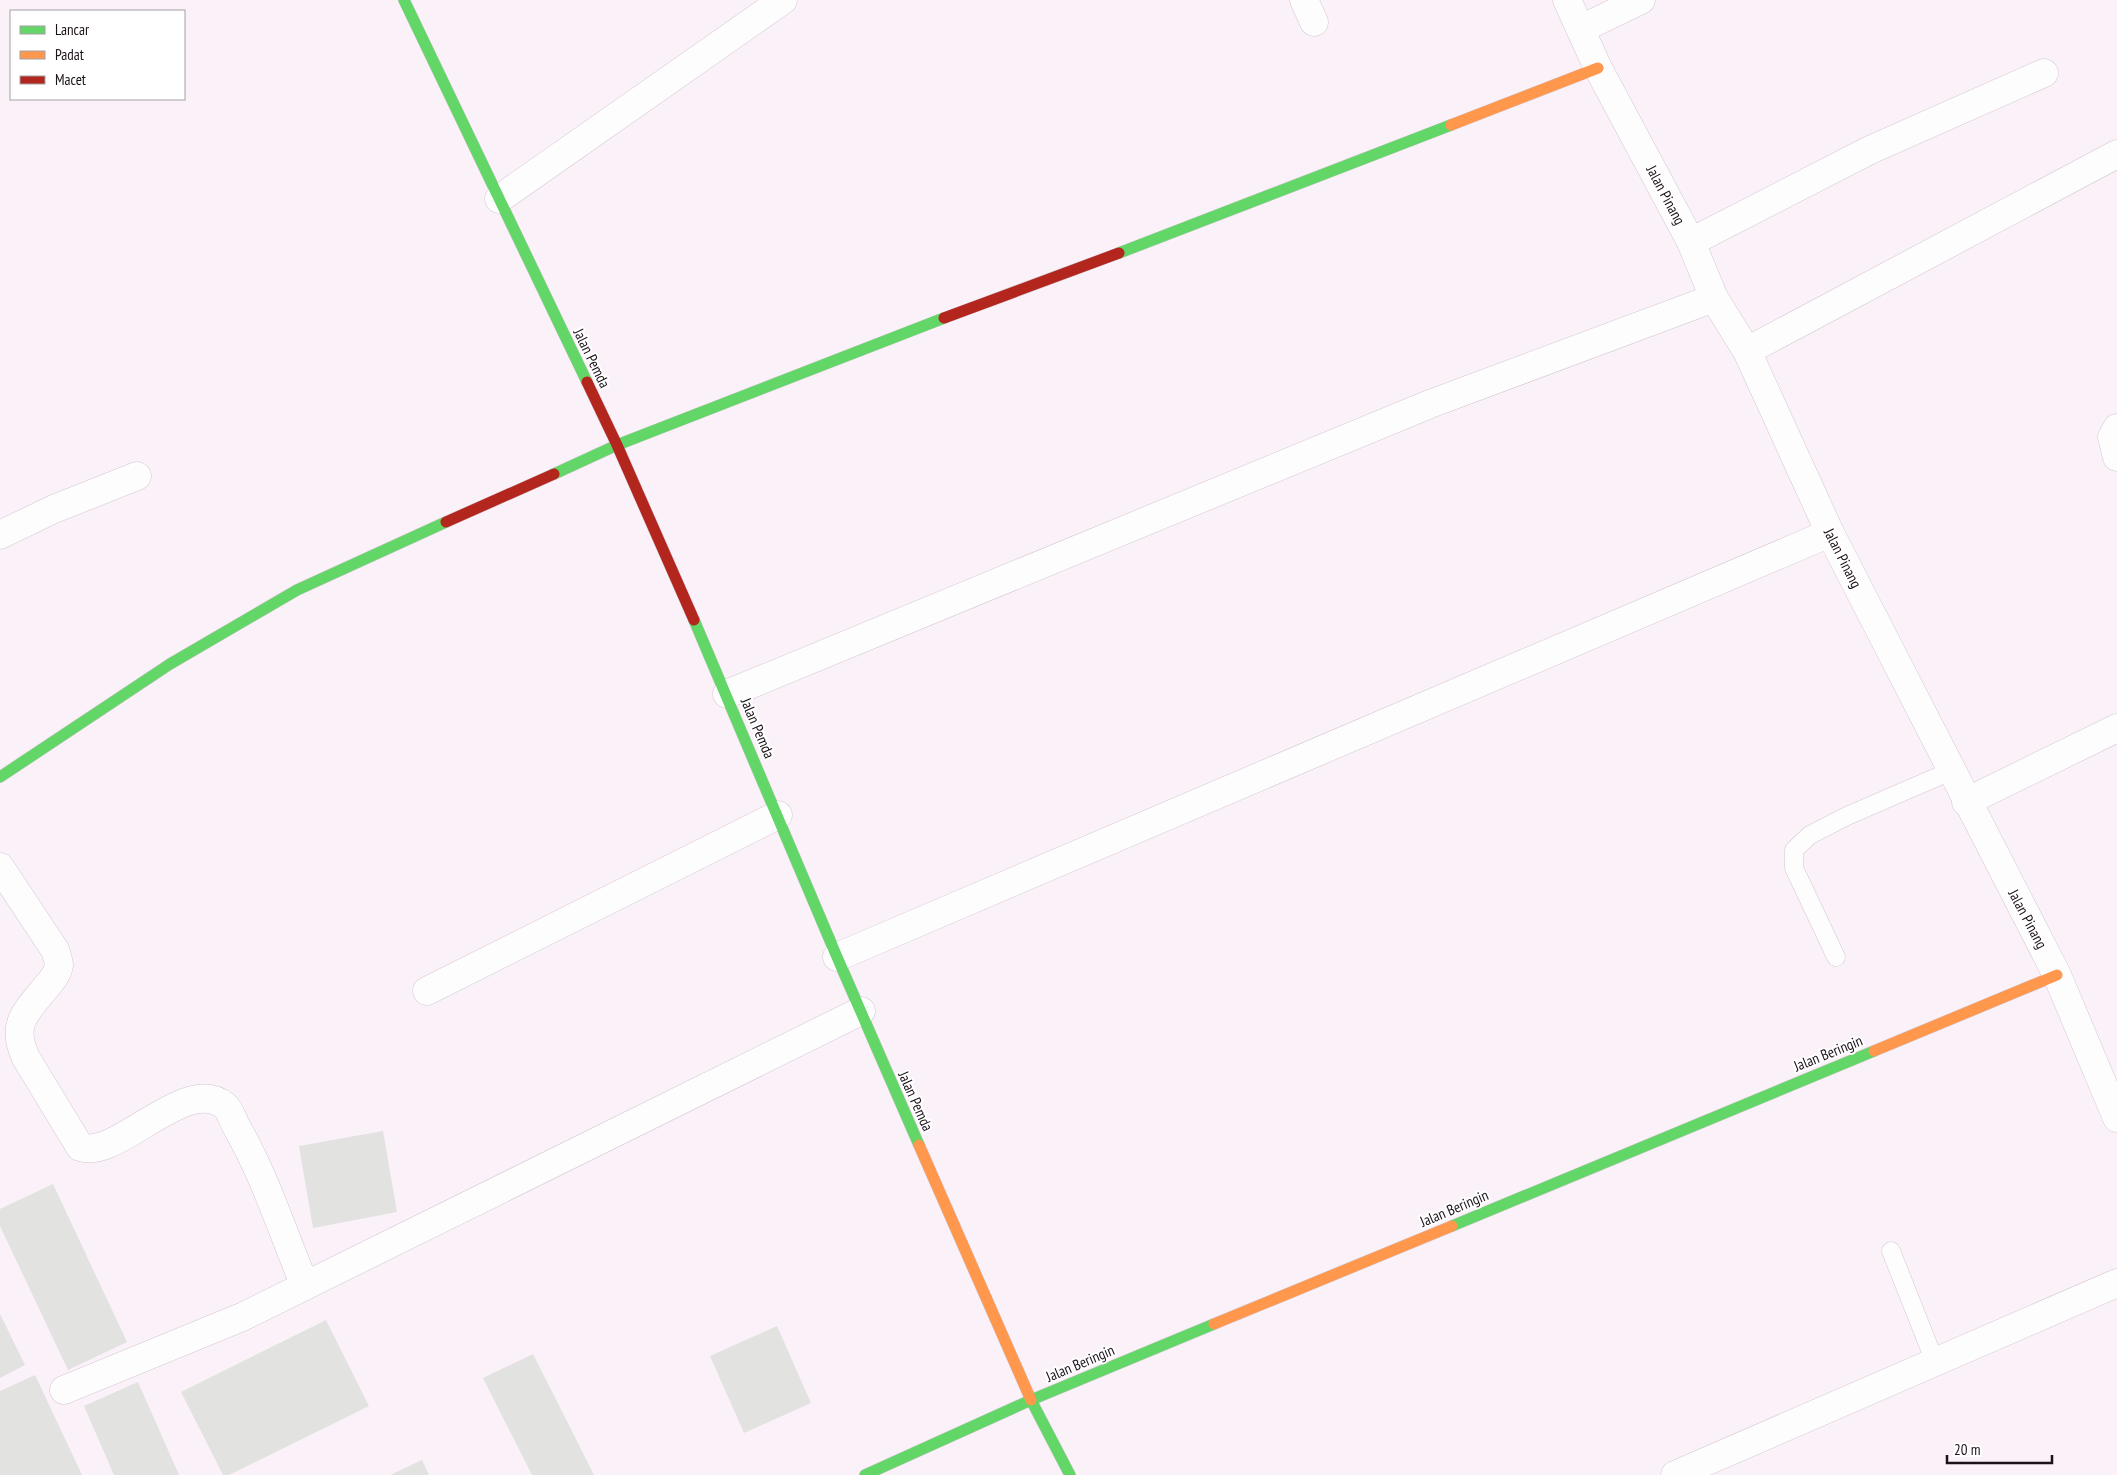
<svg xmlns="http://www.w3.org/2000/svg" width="2117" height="1475" font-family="'PT Sans Narrow',sans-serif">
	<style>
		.building { fill: #e2e2e1 }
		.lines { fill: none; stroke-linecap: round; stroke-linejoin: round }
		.lane-casing { stroke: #d2c8d0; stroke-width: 19 }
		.street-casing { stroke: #d2c8d0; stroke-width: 29 }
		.fast-casing { stroke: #d2c8d0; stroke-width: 12 }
		.slow-casing { stroke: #d2c8d0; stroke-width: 12 }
		.jam-casing { stroke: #d2c8d0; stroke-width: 12 }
		.lane { stroke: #fefdfe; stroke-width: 18 }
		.street { stroke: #fefdfe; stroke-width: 28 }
		.fast { stroke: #63d668; stroke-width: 11 }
		.slow { stroke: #ff974d; stroke-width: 11 }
		.jam { stroke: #b3261e; stroke-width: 11 }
		.labels { text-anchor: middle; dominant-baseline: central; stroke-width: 4; stroke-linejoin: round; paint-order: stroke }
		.street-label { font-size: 15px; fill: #1c121a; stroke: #fff }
	</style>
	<rect width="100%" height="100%" fill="#fbf1f9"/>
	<g class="building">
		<path d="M383 1131 397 1212 313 1228 299 1146Z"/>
		<path d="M53 1184 127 1342 68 1370 0 1226V1209Z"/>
		<path d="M0 1314 25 1365 0 1378Z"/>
		<path d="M326 1320 369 1406 229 1475H223L181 1392Z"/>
		<path d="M777 1326 811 1403 744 1433 710 1356Z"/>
		<path d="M533 1354 594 1475H532L483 1378Z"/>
		<path d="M35 1375 82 1475H0V1391Z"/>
		<path d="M138 1382 179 1475H114L84 1406Z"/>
		<path d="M422 1460 429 1475H390Z"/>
	</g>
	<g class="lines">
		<g class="lane-casing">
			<g id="lane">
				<path d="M1836 957 1794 868V850L1810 835 1847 816 1951 771"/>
				<path d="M1891 1251 1935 1362"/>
			</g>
		</g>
		<g class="street-casing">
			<g id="street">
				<path d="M1304 0 1314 22"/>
				<path d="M1567 0 1598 68 1691 242 1714 298 1747 351 1830 533 2057 975 2117 1118"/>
				<path d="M1581 29 1641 0"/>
				<path d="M499 199 783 0"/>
				<path d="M1691 242 1870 150 2044 73"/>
				<path d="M1747 351 2117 154"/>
				<path d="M2117 428 2112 437 2117 457"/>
				<path d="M0 535 54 509 137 476"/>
				<path d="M727 694 1430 404 1714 298"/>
				<path d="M1966 802 2117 728"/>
				<path d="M0 867 55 950C56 954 59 961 59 965 58 972 52 981 47 986 26 1012 10 1024 26 1058L80 1147C117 1161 186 1073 225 1106 230 1110 233 1120 236 1126 265 1176 283 1233 305 1286"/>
				<path d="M837 957 1830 533"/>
				<path d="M427 991 778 815"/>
				<path d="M64 1390 242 1317 861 1011"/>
				<path d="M1675 1475 2117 1283"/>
			</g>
		</g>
		<g class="fast-casing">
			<g id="fast">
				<path d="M404 0 587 382"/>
				<path d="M1119 253 1451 125"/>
				<path d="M554 474 617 445 944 318"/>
				<path d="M694 620 837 957 919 1145"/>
				<path d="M0 777 170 664 297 590 446 522"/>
				<path d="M1452 1226 1874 1051"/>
				<path d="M1031 1400 1070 1475"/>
				<path d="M865 1475 1031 1400 1214 1324"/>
			</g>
		</g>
		<g class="slow-casing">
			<g id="slow">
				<path d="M1451 125 1598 68"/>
				<path d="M1874 1051 2057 975"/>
				<path d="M919 1145 1031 1400"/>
				<path d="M1214 1324 1452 1226"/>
			</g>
		</g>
		<g class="jam-casing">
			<g id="jam">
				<path d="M944 318 1119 253"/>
				<path d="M587 382 617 445 694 620"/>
				<path d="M446 522 554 474"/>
			</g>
		</g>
		<use href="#lane" class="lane"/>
		<use href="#street" class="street"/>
		<use href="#fast" class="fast"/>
		<use href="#slow" class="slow"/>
		<use href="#jam" class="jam"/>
	</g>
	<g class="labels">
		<g class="street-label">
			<text transform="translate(1666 195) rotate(62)">Jalan Pinang</text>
			<text transform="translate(592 358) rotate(64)">Jalan Pemda</text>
			<text transform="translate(1843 558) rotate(63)">Jalan Pinang</text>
			<text transform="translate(758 728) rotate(67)">Jalan Pemda</text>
			<text transform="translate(2028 919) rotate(62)">Jalan Pinang</text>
			<text transform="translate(1828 1053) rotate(-22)">Jalan Beringin</text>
			<text transform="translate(916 1101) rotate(66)">Jalan Pemda</text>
			<text transform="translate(1454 1208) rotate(-23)">Jalan Beringin</text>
			<text transform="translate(1080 1363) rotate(-23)">Jalan Beringin</text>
		</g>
	</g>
	<rect x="10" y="10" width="175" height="90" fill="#ffffff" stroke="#a4a0a3"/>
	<rect x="20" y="26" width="25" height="8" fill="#63d668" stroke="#a4a0a3"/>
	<text x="55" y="35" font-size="15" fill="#1c121a">Lancar</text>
	<rect x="20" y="51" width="25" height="8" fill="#ff974d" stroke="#a4a0a3"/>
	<text x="55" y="60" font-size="15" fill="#1c121a">Padat</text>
	<rect x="20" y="76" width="25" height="8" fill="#b3261e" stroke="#a4a0a3"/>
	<text x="55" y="85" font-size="15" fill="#1c121a">Macet</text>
	<path d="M1947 1455v8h105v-8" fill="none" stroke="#1c121a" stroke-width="2.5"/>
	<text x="1954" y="1455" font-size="15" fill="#1c121a" stroke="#ffffff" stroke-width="4" paint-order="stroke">20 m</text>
</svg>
